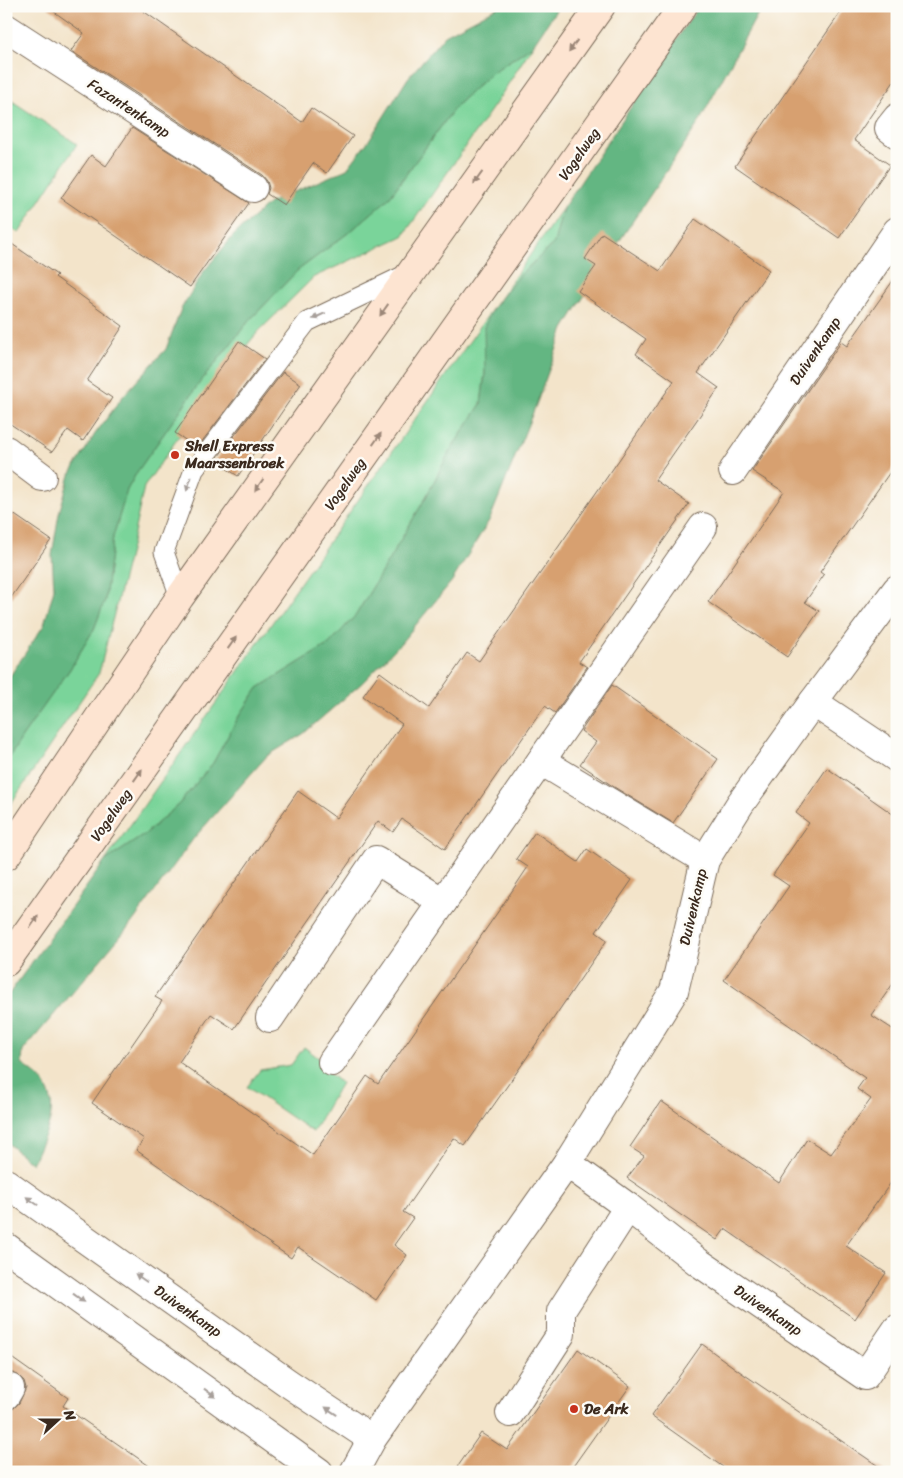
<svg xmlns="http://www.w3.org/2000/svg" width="903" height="1478" font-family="Sriracha,sans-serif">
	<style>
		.green { fill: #7ad49a; stroke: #5a7f5c }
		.forest { fill: #63b682; stroke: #4f7050 }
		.building { fill: #d7a06f }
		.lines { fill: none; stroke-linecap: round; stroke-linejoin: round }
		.lane-casing { stroke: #7b6b5a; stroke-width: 21 }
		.street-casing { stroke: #7b6b5a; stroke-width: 30 }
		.secondary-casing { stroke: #7b6b5a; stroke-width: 30 }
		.lane { stroke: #fff; stroke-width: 19 }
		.street { stroke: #fff; stroke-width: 28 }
		.secondary { stroke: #fde4d1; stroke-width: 28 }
		.oneway { fill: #9c8778 }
		.oneway2 { fill: #a79f9a }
		.poi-dot { fill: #c8321e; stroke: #fdfcf7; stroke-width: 2 }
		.labels { text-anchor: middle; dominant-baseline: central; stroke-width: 5; stroke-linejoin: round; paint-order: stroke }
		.street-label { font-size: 15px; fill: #3b2a1e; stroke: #fdfcf7 }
		.poi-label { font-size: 15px; font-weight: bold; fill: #3b2a1e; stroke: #fdfcf7; text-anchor: start }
	</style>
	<rect width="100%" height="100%" fill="#fdfcf7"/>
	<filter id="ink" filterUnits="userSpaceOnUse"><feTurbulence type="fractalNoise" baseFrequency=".02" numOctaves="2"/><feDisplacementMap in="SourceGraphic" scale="10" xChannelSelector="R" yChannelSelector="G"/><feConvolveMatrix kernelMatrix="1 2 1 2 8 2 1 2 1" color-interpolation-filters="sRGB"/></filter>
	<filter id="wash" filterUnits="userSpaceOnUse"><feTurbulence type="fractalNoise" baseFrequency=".0096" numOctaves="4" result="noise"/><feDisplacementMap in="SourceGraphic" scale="20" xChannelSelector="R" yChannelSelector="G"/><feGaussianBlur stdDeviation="1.12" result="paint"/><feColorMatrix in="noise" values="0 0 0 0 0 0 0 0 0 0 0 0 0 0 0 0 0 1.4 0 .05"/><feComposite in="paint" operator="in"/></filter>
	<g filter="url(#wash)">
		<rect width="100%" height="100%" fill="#f3e4ca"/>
		<g class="green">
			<path d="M533 45 496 103 403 236 314 277 258 332 220 377 144 487 131 547 99 673 8 808 6 804V763L22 737 70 669 94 629 105 600 113 537 127 490 137 472 198 385 248 322 297 271 352 230 388 199 456 106 490 74Z"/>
			<path d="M6 97 77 144 19 233 6 225Z"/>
			<path d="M563 208 554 243 521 274 493 308 481 404 450 451 425 499 356 615 329 644 258 688 238 718 213 763 179 804 144 835 105 861Z"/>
			<path d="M304 1047 328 1065 325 1070 341 1083 313 1132 247 1087 260 1070 291 1065Z"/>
		</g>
		<g class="forest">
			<path d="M500 6H559L533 45 490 74 456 106 388 199 352 230 297 271 248 322 198 385 137 472 127 490 113 537 105 600 94 629 70 669 22 737 6 763V682L44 625 54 589 52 555 59 513 70 475 95 434 124 395 166 349 181 309 204 271 234 235 269 203 347 169 369 140 408 78 445 35Z"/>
			<path d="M699 6H762L698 124 602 267 564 329 536 405 490 519 452 581 400 644 362 683 303 734 267 756 194 838 131 924 23 1051 22 1064C29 1069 38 1075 43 1082 63 1110 43 1137 32 1164L6 1142V998L105 861 144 835 179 804 213 763 238 718 258 688 329 644 356 615 425 499 450 451 481 404 485 374 484 327 493 308 521 274 554 243 563 208Z"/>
		</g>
		<g id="blocks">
			<g class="building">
				<path d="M46 6H136L302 122 311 108 353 136 327 173 313 163 284 205 267 194 269 188 267 181 262 175 71 51 84 33Z"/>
				<path d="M845 6H897V77L854 140 890 165 839 238 735 166Z"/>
				<path d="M132 128 249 203 190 287 61 198 91 155 106 166Z"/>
				<path d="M695 219 769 270 698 373 719 388 655 480 689 504 579 662 587 667 555 713 545 706 445 849 402 819 393 832 378 821 234 1029 211 1014 179 1062 313 1155 367 1076 378 1084 502 906 528 867 516 859 535 832 578 862 587 849 632 880 596 932 607 940 519 1069 465 1146 454 1138 403 1212 413 1218 394 1245 407 1255 376 1300 298 1247 291 1258 224 1212 136 1150 144 1139 92 1103 162 1001 155 997 298 791 336 818 402 724 363 696 380 672 429 708 467 653 479 661 674 381 636 354 646 339 578 291 596 266 585 259 602 233 660 271Z"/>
				<path d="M6 240 57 275 55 277 123 326 87 381 112 398 83 441 68 430 52 452 6 421Z"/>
				<path d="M897 275V462L820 572 824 575 805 602 819 611 787 657 708 602 784 492 752 471 841 342 847 346Z"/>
				<path d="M239 341 265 359 197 448 175 433Z"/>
				<path d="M283 372 301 384 238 476 215 461Z"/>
				<path d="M6 509 51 540 6 605Z"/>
				<path d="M612 685 718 759 673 823 614 787 580 764 596 742 581 731Z"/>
				<path d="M827 768 897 817V978L871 1015 897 1032V1174L846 1246 886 1273 855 1319 725 1229 717 1240 627 1178 644 1156 630 1147 661 1101 779 1183 807 1139 831 1154 871 1099 857 1089 865 1078 724 980 789 886 773 875 809 823 796 813Z"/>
				<path d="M702 1344 739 1371 887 1472H730L651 1416Z"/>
				<path d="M578 1349 630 1386 569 1472H454L481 1433 507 1450Z"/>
				<path d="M6 1354 68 1398 63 1406 158 1472H6V1411L13 1409 19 1403 26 1388 24 1381 18 1375 10 1372 6 1373Z"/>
			</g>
		</g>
	</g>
	<g filter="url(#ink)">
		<use href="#blocks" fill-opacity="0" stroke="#7b6b5a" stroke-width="1"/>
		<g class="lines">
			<g class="lane-casing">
				<path id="lane" d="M180 597 164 552 194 470 307 322 407 274"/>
			</g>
			<g class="street-casing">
				<g id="street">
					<path d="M6 28 253 188"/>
					<path d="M897 118 889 128 897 134"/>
					<path d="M6 450 42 477"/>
					<path d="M733 471 897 231"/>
					<path d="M813 702 897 758"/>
					<path d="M541 761 705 860"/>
					<path d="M270 1018 376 860 443 902"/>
					<path d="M332 1062 703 527"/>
					<path d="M567 1163 628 1207 698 1262 865 1376 897 1329"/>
					<path d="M6 1183 288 1383 372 1439"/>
					<path d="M6 1247 319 1472"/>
					<path d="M6 1395 10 1388"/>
					<path d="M510 1413 561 1334V1311L628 1207"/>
					<path d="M354 1472 372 1439 567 1163 674 991 705 860 740 804 813 702 897 589"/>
				</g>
			</g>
			<g class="secondary-casing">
				<g id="secondary">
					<path d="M6 856 180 597 601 6"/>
					<path d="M6 962 683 6"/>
				</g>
			</g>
			<use href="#lane" class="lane"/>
			<use href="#street" class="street"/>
			<use href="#secondary" class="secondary"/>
		</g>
		<defs><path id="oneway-solid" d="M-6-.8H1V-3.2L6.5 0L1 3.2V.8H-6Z" transform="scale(1.25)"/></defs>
		<g class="oneway">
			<use href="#oneway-solid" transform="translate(573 46) rotate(126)"/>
			<use href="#oneway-solid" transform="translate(478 178) rotate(126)"/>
			<use href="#oneway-solid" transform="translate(384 310) rotate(125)"/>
			<use href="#oneway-solid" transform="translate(377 439) rotate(-55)"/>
			<use href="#oneway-solid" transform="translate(259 485) rotate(125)"/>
			<use href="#oneway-solid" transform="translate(232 643) rotate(-55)"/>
			<use href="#oneway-solid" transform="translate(138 775) rotate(-55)"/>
			<use href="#oneway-solid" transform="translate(34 922) rotate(-55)"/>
		</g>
		<g class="oneway2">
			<use href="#oneway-solid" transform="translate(319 316) rotate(155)"/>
			<use href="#oneway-solid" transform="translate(189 484) rotate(110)"/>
			<use href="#oneway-solid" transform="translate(32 1201) rotate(-145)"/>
			<use href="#oneway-solid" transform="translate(141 1278) rotate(-145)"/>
			<use href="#oneway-solid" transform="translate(79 1298) rotate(36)"/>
			<use href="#oneway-solid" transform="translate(210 1393) rotate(36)"/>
			<use href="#oneway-solid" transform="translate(331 1411) rotate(-146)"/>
		</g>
	</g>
	<g class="poi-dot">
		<circle cx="175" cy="455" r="5"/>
		<circle cx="574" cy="1409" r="5"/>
	</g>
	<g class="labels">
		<g class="street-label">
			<text transform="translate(129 108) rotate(33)">Fazantenkamp</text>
			<text transform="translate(579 154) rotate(-55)">Vogelweg</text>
			<text transform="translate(815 351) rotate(-56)">Duivenkamp</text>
			<text transform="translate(345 484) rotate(-55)">Vogelweg</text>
			<text transform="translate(111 815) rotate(-55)">Vogelweg</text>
			<text transform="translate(693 907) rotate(-77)">Duivenkamp</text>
			<text transform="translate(768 1310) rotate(34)">Duivenkamp</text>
			<text transform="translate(188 1311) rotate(35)">Duivenkamp</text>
		</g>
		<g class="poi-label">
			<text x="185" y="446">Shell Express<tspan x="185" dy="17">Maarssenbroek</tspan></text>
			<text x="584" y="1409">De Ark</text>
		</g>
	</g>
	<rect width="903" height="1478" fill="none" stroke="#fdfcf7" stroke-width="25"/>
	<g transform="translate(58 1420) rotate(69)" stroke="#fdfcf7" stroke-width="4" paint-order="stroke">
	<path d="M0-4L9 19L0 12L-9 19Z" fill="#3b2a1e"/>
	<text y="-8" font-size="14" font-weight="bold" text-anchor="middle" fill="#3b2a1e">N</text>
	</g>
</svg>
